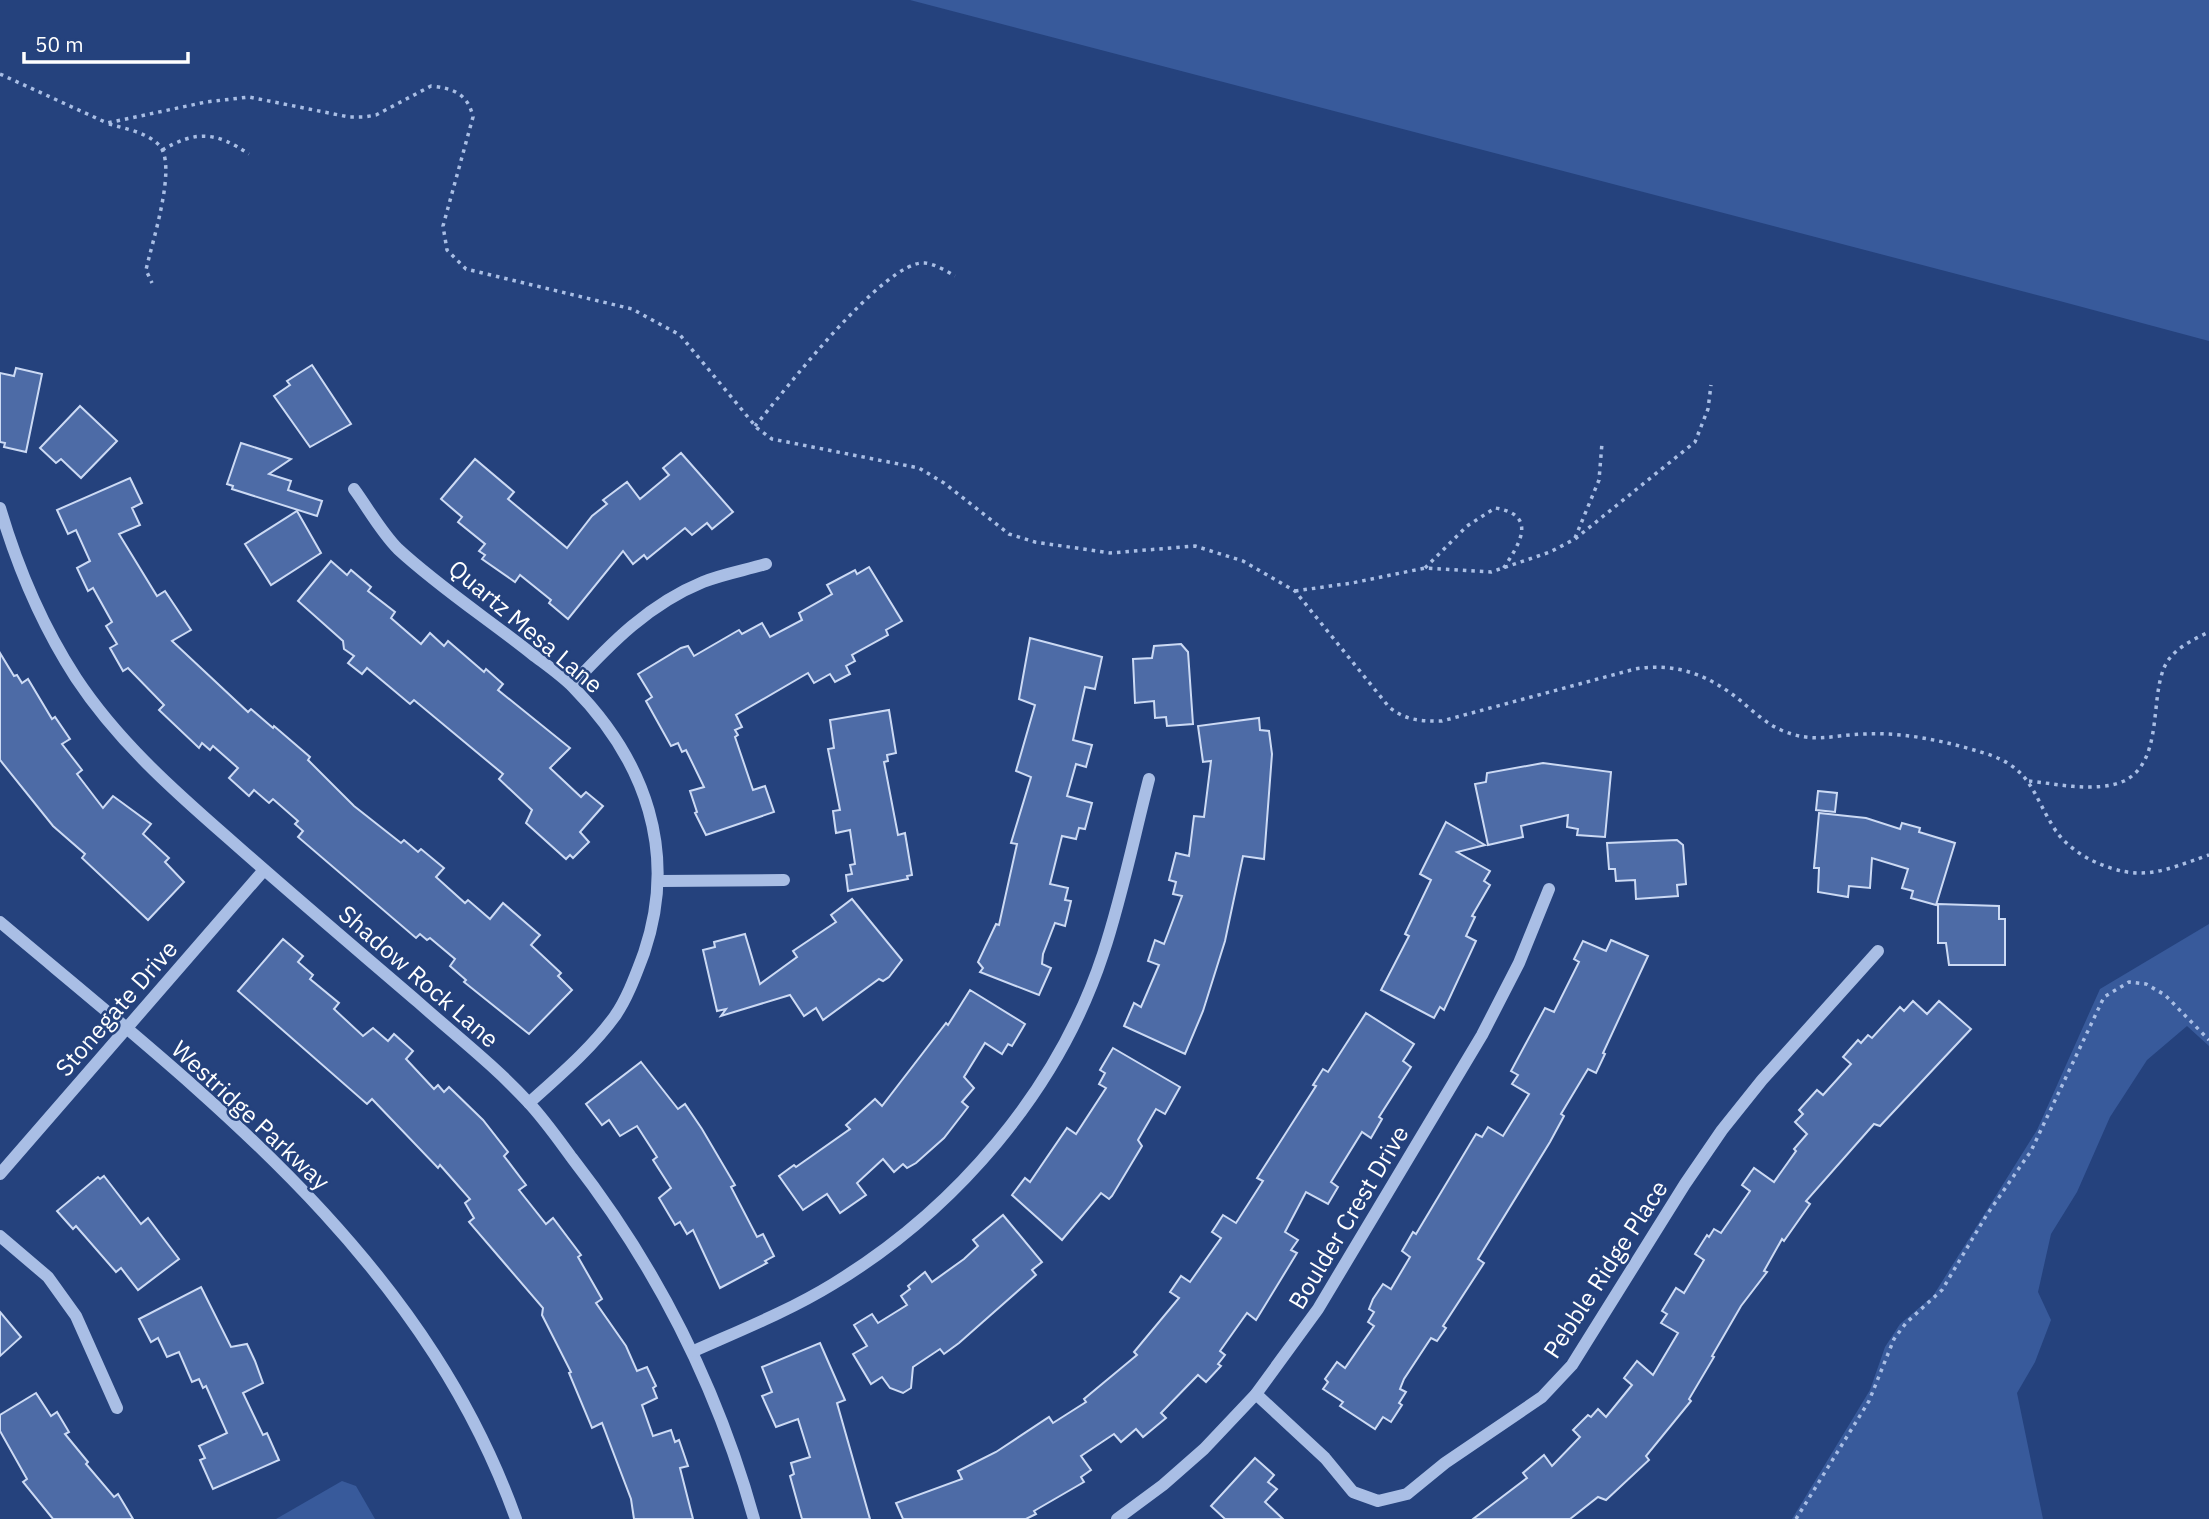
<svg xmlns="http://www.w3.org/2000/svg" width="2209" height="1519" font-family="'IBM Plex Sans',sans-serif">
	<style>
		.green { fill: #385a9b }
		.building { fill: #4d6ba6; stroke: #ccdaf4; stroke-width: 2 }
		.lines { fill: none; stroke-linecap: round; stroke-linejoin: round }
		.path { stroke: #a9bee5; stroke-width: 3.5; stroke-dasharray: 3.5 5; stroke-linecap: butt }
		.minor { stroke: #a9bee5; stroke-width: 12 }
		.labels { text-anchor: middle; dominant-baseline: central; stroke-width: 5; stroke-linejoin: round; paint-order: stroke }
		.street-label { font-size: 24px; fill: #fff; stroke: #25427d }
	</style>
	<rect width="100%" height="100%" fill="#25427d"/>
	<g class="green">
		<path d="M910 0H2209V341L2056 300Z"/>
		<path d="M2209 924V1046L2187 1026 2147 1060 2110 1117 2077 1192 2051 1234 2038 1292 2051 1320 2035 1362 2017 1393 2043 1519H1792L1870 1390 1885 1347 1900 1324 1933 1296 2037 1130 2100 989Z"/>
		<path d="M342 1481 356 1486 375 1519H276Z"/>
	</g>
	<g class="building">
		<path d="M312 365 351 424 310 447 274 396 290 385 287 381Z"/>
		<path d="M16 368 42 374 26 452 4 447 5 443 0 442V373L14 376Z"/>
		<path d="M80 406 117 441 81 478 61 459 56 463 40 448Z"/>
		<path d="M241 443 291 459 269 474 291 481 288 490 322 501 317 516 232 489 233 486 227 484Z"/>
		<path d="M681 453 733 512 712 529 707 523 692 535 685 528 647 559 644 555 633 564 623 551 568 619 549 603 551 600 520 575 515 582 482 559 485 555 479 551 485 544 458 522 462 517 441 499 475 459 514 492 508 499 567 548 592 516 607 504 603 500 627 482 640 499 669 475 663 468Z"/>
		<path d="M130 478 142 503 132 508 140 525 119 534 157 596 165 591 191 630 172 641 248 712 251 709 273 728 274 726 310 757 308 760 354 806 401 843 404 840 418 852 421 849 444 868 436 877 465 903 468 900 490 919 503 903 540 935 531 945 561 973 558 976 572 990 529 1034 464 982 466 980 450 966 455 959 430 938 427 940 420 934 416 938 298 837 303 831 295 824 298 821 273 799 269 803 254 790 249 796 229 778 238 768 213 746 210 750 202 743 199 748 159 710 164 705 128 668 123 671 110 648 117 644 106 626 112 622 93 588 88 591 77 568 90 561 76 530 68 534 57 510Z"/>
		<path d="M297 511 321 553 271 585 245 544Z"/>
		<path d="M331 561 347 575 351 570 371 587 368 591 395 612 391 618 421 644 430 633 444 646 448 641 484 672 486 669 503 684 498 690 570 748 550 768 581 797 586 792 603 806 580 832 589 842 573 858 570 855 566 859 526 823 532 810 499 779 503 774 414 700 410 704 367 668 362 674 348 663 354 656 344 649 343 641 298 601Z"/>
		<path d="M869 567 902 621 886 630 888 635 852 655 855 661 846 666 850 674 835 682 830 674 814 683 808 673 736 715 742 727 735 730 738 735 735 737 753 790 765 786 774 812 706 835 695 813 697 812 690 791 704 787 686 750 682 752 678 743 671 746 646 701 652 697 638 674 681 648 688 646 694 656 739 630 742 634 762 623 770 637 802 620 799 613 832 594 827 585 855 570 857 574Z"/>
		<path d="M1030 638 1102 657 1095 689 1085 687 1073 740 1092 745 1086 767 1076 764 1067 796 1092 803 1085 829 1079 828 1076 839 1062 836 1050 884 1068 888 1065 900 1071 901 1065 926 1055 923 1043 954 1042 964 1051 968 1039 995 980 972 983 968 978 962 996 924 999 925 1017 844 1011 843 1031 777 1016 771 1035 705 1019 699Z"/>
		<path d="M1181 644 1188 652 1193 724 1167 726 1166 717 1155 718 1154 701 1135 703 1133 659 1152 658 1154 646Z"/>
		<path d="M0 653 14 676 17 675 22 683 28 679 52 719 55 717 70 739 62 744 82 770 77 774 103 808 113 796 151 824 143 834 169 858 165 862 184 882 148 920 82 858 85 854 53 826 0 760Z"/>
		<path d="M889 710 896 753 887 755 888 761 884 762 898 835 905 833 912 875 907 876 908 879 848 891 846 875 852 874 850 865 855 864 850 830 836 833 833 811 840 810 828 749 834 748 830 720Z"/>
		<path d="M1259 718 1260 730 1269 731 1272 754 1264 859 1243 856 1225 941 1203 1011 1185 1054 1124 1026 1134 1003 1141 1007 1159 965 1148 961 1155 940 1164 944 1182 896 1173 894 1176 882 1169 880 1176 853 1189 856 1194 816 1204 817 1211 761 1203 762 1198 726Z"/>
		<path d="M1543 763 1611 772 1605 837 1577 835 1578 829 1567 827 1568 815 1521 826 1523 837 1488 845 1475 784 1486 782 1487 773Z"/>
		<path d="M1818 791 1837 793 1835 812 1816 810Z"/>
		<path d="M1819 813 1866 818 1900 829 1902 823 1920 828 1919 832 1955 843 1936 905 1911 898 1913 891 1902 888 1908 869 1872 858 1870 888 1849 886 1848 897 1818 892 1819 868H1814Z"/>
		<path d="M1446 822 1485 845 1457 852 1490 871 1484 881 1490 885 1472 916 1475 917 1466 936 1476 941 1444 1010 1440 1007 1434 1018 1381 990 1409 936 1405 934 1431 880 1420 874Z"/>
		<path d="M1677 840 1683 845 1686 884 1677 885 1678 896 1636 899 1635 880 1616 881 1615 869H1609L1607 843Z"/>
		<path d="M852 899 902 960 889 977 883 981 879 979 823 1020 816 1008 804 1016 790 995 721 1016 726 1009 717 1011 703 950 715 947 714 942 745 934 760 984 797 957 793 951 836 922 831 915Z"/>
		<path d="M1938 904 1999 906V919H2005V965H1949L1946 943H1938Z"/>
		<path d="M283 939 303 956 298 962 313 975 310 979 339 1003 334 1009 363 1036 373 1028 388 1041 394 1034 413 1051 406 1059 434 1089 438 1085 444 1092 449 1087 483 1120 508 1152 504 1156 526 1185 519 1190 546 1224 553 1218 581 1255 578 1257 602 1299 596 1303 626 1346 637 1371 647 1367 656 1386 653 1388 657 1398 642 1405 653 1436 671 1430 675 1442 679 1440 688 1466 680 1468 693 1519H634L631 1499 602 1423 592 1428 569 1373 571 1372 542 1315 543 1308 469 1222 474 1218 465 1203 470 1199 440 1165 438 1168 372 1099 367 1104 238 991Z"/>
		<path d="M1611 940 1648 956 1603 1053 1605 1054 1596 1073 1588 1069 1561 1114 1564 1116 1550 1142 1478 1259 1484 1263 1443 1326 1446 1328 1437 1341 1431 1338 1404 1379 1400 1389 1406 1392 1399 1403 1402 1405 1391 1422 1383 1417 1375 1429 1340 1406 1343 1402 1323 1389 1328 1382 1325 1379 1337 1362 1345 1368 1374 1326 1368 1322 1374 1312 1369 1309 1373 1299 1383 1284 1391 1289 1410 1257 1402 1251 1413 1232 1416 1234 1476 1134 1482 1137 1488 1127 1503 1136 1529 1094 1512 1084 1518 1075 1511 1071 1545 1008 1554 1012 1579 962 1574 959 1583 941 1606 951Z"/>
		<path d="M970 990 1025 1024 1012 1046 1008 1044 1002 1054 985 1043 964 1077 974 1088 962 1102 968 1107 944 1138 916 1163 907 1168 903 1164 894 1172 883 1159 857 1183 866 1195 840 1213 827 1194 803 1210 779 1176 794 1165 796 1167 850 1129 846 1125 875 1099 882 1106 946 1023 948 1025Z"/>
		<path d="M1913 1001 1927 1014 1939 1001 1971 1029 1880 1126 1874 1124 1806 1201 1810 1204 1784 1241 1782 1239 1764 1271 1767 1272 1741 1306 1712 1356 1714 1357 1689 1399 1691 1401 1646 1456 1649 1460 1606 1500 1598 1497 1570 1519H1473L1527 1478 1523 1473 1544 1455 1552 1466 1580 1437 1573 1430 1588 1415 1591 1417 1598 1409 1606 1417 1632 1385 1624 1378 1637 1361 1653 1375 1678 1333 1661 1323 1667 1314 1662 1311 1676 1288 1684 1293 1704 1260 1695 1254 1707 1235 1709 1237 1714 1229 1721 1233 1750 1191 1742 1185 1754 1168 1774 1182 1796 1151 1794 1149 1807 1134 1795 1122 1803 1114 1799 1110 1817 1090 1823 1095 1851 1064 1843 1057 1858 1040 1861 1043 1868 1035 1872 1038 1900 1007 1904 1011Z"/>
		<path d="M1366 1013 1414 1044 1403 1061 1411 1067 1379 1117 1382 1119 1371 1138 1362 1132 1331 1182 1338 1187 1328 1204 1306 1192 1285 1232 1298 1240 1291 1250 1297 1253 1256 1320 1247 1313 1220 1351 1225 1355 1218 1364 1221 1366 1206 1382 1198 1375 1161 1413 1166 1418 1143 1437 1136 1429 1121 1442 1114 1434 1081 1456 1091 1470 1081 1477 1084 1482 1034 1511 1036 1514 1026 1519H903L896 1503 962 1479 958 1471 996 1452 1049 1417 1053 1423 1086 1402 1084 1399 1137 1355 1134 1352 1179 1298 1170 1292 1181 1276 1190 1282 1221 1238 1212 1232 1223 1215 1236 1223 1263 1181 1257 1178 1316 1086 1313 1085 1323 1069 1328 1072Z"/>
		<path d="M1113 1048 1180 1087 1165 1114 1156 1109 1138 1140 1142 1146 1112 1196 1109 1199 1101 1193 1062 1240 1012 1195 1025 1178 1030 1182 1067 1128 1076 1134 1106 1088 1099 1084 1105 1073 1100 1070Z"/>
		<path d="M641 1062 678 1109 685 1104 702 1129 735 1185 731 1187 757 1237 763 1234 774 1256 765 1261 767 1263 720 1288 693 1230 687 1234 680 1222 675 1225 659 1198 671 1188 653 1160 657 1157 637 1126 620 1136 609 1120 602 1125 586 1104Z"/>
		<path d="M104 1176 141 1224 148 1218 179 1259 138 1290 121 1268 116 1272 76 1226 73 1229 57 1211 98 1177 100 1179Z"/>
		<path d="M1003 1215 1042 1262 1032 1270 1036 1275 959 1343 944 1354 940 1349 913 1367 911 1388 903 1393 890 1388 882 1377 871 1384 853 1354 867 1346 854 1325 872 1314 878 1323 907 1305 901 1296 910 1289 908 1286 925 1272 932 1282 964 1259 978 1246 973 1240Z"/>
		<path d="M201 1287 231 1347 247 1344 255 1361 263 1383 243 1393 263 1435 267 1433 279 1460 213 1489 200 1460 205 1458 199 1446 227 1433 206 1386 203 1388 199 1379 192 1382 179 1352 167 1357 158 1338 151 1342 139 1319Z"/>
		<path d="M0 1312 21 1337 0 1356Z"/>
		<path d="M820 1343 845 1400 837 1403 870 1519H802L790 1476 794 1474 791 1463 810 1457 798 1419 776 1427 762 1396 772 1392 762 1367Z"/>
		<path d="M36 1393 51 1416 57 1412 69 1432 65 1434 88 1462 86 1464 114 1497 118 1494 133 1519H53L23 1482 27 1479 0 1431V1415Z"/>
		<path d="M1255 1458 1274 1475 1268 1482 1277 1489 1265 1502 1283 1519H1225L1211 1506Z"/>
	</g>
	<g class="lines">
		<g class="path">
			<path d="M0 74 107 123 206 102 249 97 349 117H364L376 115 431 86C453 88 468 94 473 117L443 226 447 250 466 269 632 309 680 335 757 428 772 439 919 468 944 483 1009 534 1035 542 1110 553 1195 546 1243 561 1295 591 1389 707C1406 721 1421 721 1442 721L1635 669C1677 662 1711 676 1742 702 1754 712 1767 724 1781 730 1813 744 1832 735 1864 734 1904 732 1945 741 1984 753 2033 768 2032 795 2056 831 2064 843 2080 855 2093 861 2141 883 2162 871 2209 855"/>
			<path d="M109 124C126 129 146 132 159 145 178 165 152 242 146 270L152 283"/>
			<path d="M162 150C197 130 216 132 249 154"/>
			<path d="M755 426C782 394 885 259 925 263 935 264 946 271 955 276"/>
			<path d="M1575 538 1599 480 1602 443"/>
			<path d="M1425 568 1467 526 1495 508C1539 515 1519 545 1503 569"/>
			<path d="M1295 591 1352 583 1425 568 1491 572 1550 552 1575 539 1695 442 1708 409 1711 385"/>
			<path d="M2029 781C2057 784 2097 793 2124 781 2163 762 2150 701 2164 668 2171 650 2192 640 2209 632"/>
			<path d="M1796 1519 1869 1401 1894 1339 1906 1323 1942 1290 1986 1216 2031 1151 2104 997 2129 982 2146 984 2165 995 2209 1040"/>
		</g>
		<g class="minor">
			<path d="M354 489C368 508 381 532 398 549 439 587 488 619 532 654 545 664 561 675 573 687 646 761 678 853 644 953 636 974 628 997 615 1016 591 1049 560 1075 529 1103"/>
			<path d="M0 508C18 569 41 624 76 678 117 740 172 789 227 837 290 893 354 947 418 1002 455 1035 495 1066 528 1102 544 1119 558 1139 572 1158 657 1267 717 1386 754 1519"/>
			<path d="M572 685C611 643 649 604 703 582 723 574 746 570 766 564"/>
			<path d="M660 881 784 880"/>
			<path d="M0 922C203 1093 423 1258 516 1519"/>
			<path d="M0 1174 264 870"/>
			<path d="M0 1236 48 1277 76 1316 117 1408"/>
			<path d="M694 1351C741 1330 789 1311 833 1284 955 1210 1058 1091 1103 954 1122 897 1134 837 1149 779"/>
			<path d="M1256 1394 1325 1458 1353 1492 1378 1501 1407 1494 1445 1463 1542 1397 1572 1365 1685 1184 1722 1130 1762 1080 1878 951"/>
			<path d="M1117 1519 1163 1485 1204 1449 1256 1394 1318 1309 1482 1035 1519 963 1549 889"/>
		</g>
	</g>
	<g class="labels">
		<g class="street-label">
			<text transform="translate(526 626) rotate(40)">Quartz Mesa Lane</text>
			<text transform="translate(419 976) rotate(41)">Shadow Rock Lane</text>
			<text transform="translate(116 1008) rotate(-49)">Stonegate Drive</text>
			<text transform="translate(251 1115) rotate(43)">Westridge Parkway</text>
			<text transform="translate(1348 1217) rotate(-59)">Boulder Crest Drive</text>
			<text transform="translate(1605 1269) rotate(-57)">Pebble Ridge Place</text>
		</g>
	</g>
	<path d="M24 52v10h164v-10" fill="none" stroke="#ffffff" stroke-width="3.5"/>
	<text x="35" y="52" font-size="21" fill="#ffffff" stroke="#25427d" stroke-width="5" paint-order="stroke">50 m</text>
</svg>
